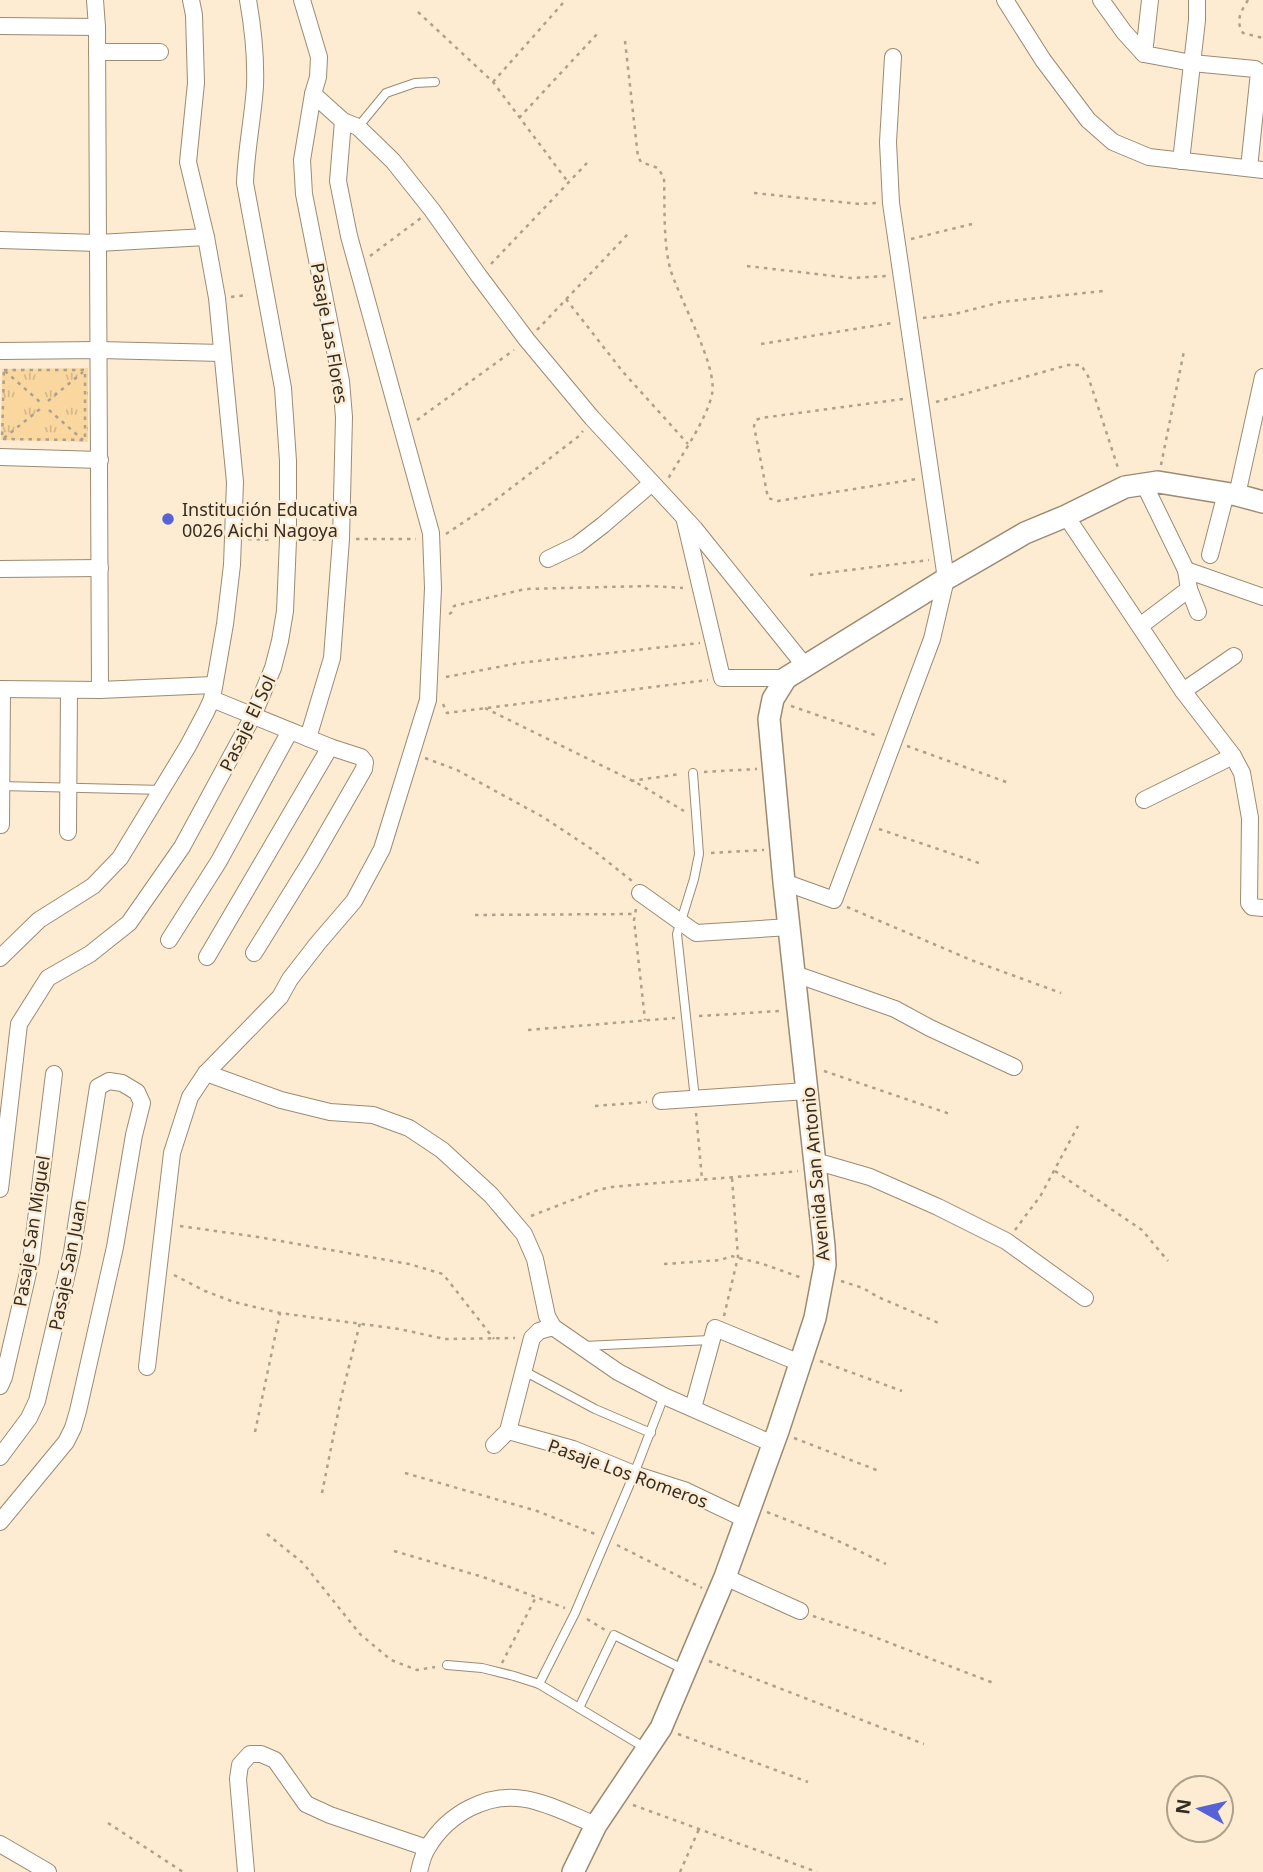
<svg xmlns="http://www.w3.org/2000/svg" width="1263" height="1872" font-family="'Noto Sans',sans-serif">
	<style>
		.grass { fill: url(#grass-tufts) }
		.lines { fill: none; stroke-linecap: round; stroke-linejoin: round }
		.service-casing { stroke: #9b8b73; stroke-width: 10 }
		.minor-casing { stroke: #9b8b73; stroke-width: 18 }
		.tertiary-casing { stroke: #9b8b73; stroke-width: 24 }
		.path { stroke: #ada08c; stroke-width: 2.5; stroke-dasharray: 3.5 5; stroke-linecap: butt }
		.service { stroke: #fff; stroke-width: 8 }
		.minor { stroke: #fff; stroke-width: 16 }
		.tertiary { stroke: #fff; stroke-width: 21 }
		.poi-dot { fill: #5662d8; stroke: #fdecd2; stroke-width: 2.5 }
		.labels { text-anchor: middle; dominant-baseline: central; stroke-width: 5; stroke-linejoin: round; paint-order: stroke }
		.street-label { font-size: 18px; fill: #342d23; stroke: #fdecd2 }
		.poi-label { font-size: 18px; fill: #342d23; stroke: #fdecd2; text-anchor: start }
	</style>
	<defs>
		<pattern id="grass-tufts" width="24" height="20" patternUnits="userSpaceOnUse" patternTransform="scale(1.75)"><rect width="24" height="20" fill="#fad79f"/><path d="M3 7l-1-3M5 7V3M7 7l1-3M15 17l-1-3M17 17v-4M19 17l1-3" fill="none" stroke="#d7b989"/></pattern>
	</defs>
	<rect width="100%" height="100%" fill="#fdecd2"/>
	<path class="grass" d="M88 368V442L1 440 2 369Z"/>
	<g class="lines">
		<g class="service-casing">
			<g id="service">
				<path d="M358 127 386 93 415 83 435 82"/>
				<path d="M693 773 699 854 694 879 677 934 695 1099"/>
				<path d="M1 786 163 790"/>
				<path d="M584 1346 710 1340"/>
				<path d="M524 1371 595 1409 651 1433"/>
				<path d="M447 1665 482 1668 514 1676 539 1684 647 1749"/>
				<path d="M539 1684 575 1613 634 1474 664 1396"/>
				<path d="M579 1708 614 1635 683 1669"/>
			</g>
		</g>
		<g class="minor-casing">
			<g id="minor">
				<path d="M95 0 97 27 100 690"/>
				<path d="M302 0 319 57 318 77 313 94 302 160 304 194 341 381 344 417 341 539 332 658 308 738"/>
				<path d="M1005 0 1043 60 1088 120 1113 142 1149 157 1263 170"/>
				<path d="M1101 0 1124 32 1144 54"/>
				<path d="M1150 0 1144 54 1192 63 1255 69 1259 72 1249 168"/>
				<path d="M0 26 97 27"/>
				<path d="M97 52H160"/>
				<path d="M313 94 343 121 358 127 393 161 432 210 479 276 527 340 592 418 694 528 805 666"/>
				<path d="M1181 161 1197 20V0"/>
				<path d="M0 240 98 243 206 237"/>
				<path d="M0 351 99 350 222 353"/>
				<path d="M0 457 100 460"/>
				<path d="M1144 484 1186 570 1189 589 1198 612"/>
				<path d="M1237 495 1263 377"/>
				<path d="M1066 516 1183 691 1233 756 1242 773 1250 818 1249 903 1252 907 1263 908"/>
				<path d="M685 521 722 678H786"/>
				<path d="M1210 555 1226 493"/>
				<path d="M548 559 577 545 603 525 652 483"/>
				<path d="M0 569 100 568"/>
				<path d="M1186 570 1263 597"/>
				<path d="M1140 626 1189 589"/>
				<path d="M0 689 100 690 213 685"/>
				<path d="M1183 691 1234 656"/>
				<path d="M212 699 330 747 361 757 365 762 364 769 311 861 254 953"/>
				<path d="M1144 800 1233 756"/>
				<path d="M1 825 2 689"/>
				<path d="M68 832 69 690"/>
				<path d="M784 882 834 900 932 639 946 579 891 203 888 142 893 57"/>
				<path d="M640 893 696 933 790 927"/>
				<path d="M169 940 219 861 290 731"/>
				<path d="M207 957 330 747"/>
				<path d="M0 958 39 920 93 886 120 858 188 746 206 712 212 699 225 624 232 565 235 482 217 298 206 237 188 162 196 83 194 15 191 0"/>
				<path d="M795 974 895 1009 930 1028 1014 1067"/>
				<path d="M206 1073 281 1100 330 1112 373 1115 409 1128 442 1150 491 1195 524 1234 535 1259 547 1316 553 1327 618 1372 664 1396 773 1444"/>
				<path d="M661 1101 807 1091"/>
				<path d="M815 1161 870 1177 938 1207 1006 1241 1085 1298"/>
				<path d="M0 1189 19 1024 48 978 90 954 129 923 182 847 253 716 273 668 280 641 285 611 288 540V461L283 388 245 183C246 150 253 118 255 86 256 58 253 28 248 0"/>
				<path d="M147 1367 172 1153 190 1097 206 1073 280 997 290 979 318 943 354 901 382 849 428 700 433 588 431 533 349 236 338 181 343 121"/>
				<path d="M0 1386 4 1377 31 1260 54 1074"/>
				<path d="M693 1408 715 1328 800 1363"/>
				<path d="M508 1431 573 1449 634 1474 684 1490 747 1520"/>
				<path d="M494 1445 508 1431 532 1338 539 1331 553 1327"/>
				<path d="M0 1457 29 1418 37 1401 72 1252 98 1087 109 1081 122 1083 137 1092 142 1103 134 1135 115 1247 78 1411 73 1428 66 1442 0 1522"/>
				<path d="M725 1577 800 1611"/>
				<path d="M0 1844 48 1872"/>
				<path d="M246 1872 238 1779 240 1765 250 1754H261L275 1760 306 1804 330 1815 427 1848"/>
				<path d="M419 1872C421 1863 423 1854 428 1847 448 1814 487 1792 525 1799 549 1803 573 1816 596 1825"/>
			</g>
		</g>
		<g class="tertiary-casing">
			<path id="tertiary" d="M573 1872 596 1825 661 1728 725 1577 778 1431 815 1318 825 1265 824 1246 784 882 769 719 773 699 786 678 946 579 1025 533 1066 516 1125 487 1158 482 1237 495 1263 502"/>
		</g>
		<g class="path">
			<path d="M1248 0C1241 11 1235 21 1243 33L1263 38"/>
			<path d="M418 12 493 82 568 182"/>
			<path d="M625 41 638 157 641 162 658 168 664 178C665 207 663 240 670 268 679 299 718 366 712 394 707 419 681 456 668 479"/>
			<path d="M493 82 563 3"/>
			<path d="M519 118 598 33"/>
			<path d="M754 193 860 204 876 203"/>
			<path d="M911 239 972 224"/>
			<path d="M370 256 421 218"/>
			<path d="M491 264 587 163"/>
			<path d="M747 266 851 278 887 276"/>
			<path d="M231 297 248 295"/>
			<path d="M566 299 623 372 688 444"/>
			<path d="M923 318 955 314 1001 302 1103 291"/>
			<path d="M537 330 628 234"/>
			<path d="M761 344 892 323"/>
			<path d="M4 370H85V440L2 439Z"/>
			<path d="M5 371 40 402"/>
			<path d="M903 399 761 418 756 420 754 426 768 498 778 501 917 479"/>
			<path d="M48 401 83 372"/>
			<path d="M936 402 1068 365H1081L1088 376 1119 471"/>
			<path d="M49 410 83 440"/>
			<path d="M417 420 514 350"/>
			<path d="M4 438 40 409"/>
			<path d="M1161 465 1184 351"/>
			<path d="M446 534 485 508 579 436 583 431"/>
			<path d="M248 539 273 540"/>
			<path d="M356 539H416"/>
			<path d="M304 540 325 539"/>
			<path d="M810 575 929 560"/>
			<path d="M449 614 451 613 454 606 525 589 648 586 683 588"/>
			<path d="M446 677 519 663 700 643"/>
			<path d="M443 704 447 713 708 680"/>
			<path d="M791 706 878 736"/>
			<path d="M485 708 637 783 684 811"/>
			<path d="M907 746 1009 783"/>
			<path d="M425 758 457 770 543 817 593 850 632 881"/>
			<path d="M704 772 757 769"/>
			<path d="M631 781 680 774"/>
			<path d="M879 829 982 864"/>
			<path d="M711 853 764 850"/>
			<path d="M847 907 971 960 1061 993"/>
			<path d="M636 909 634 920 645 1020"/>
			<path d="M475 915 635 914"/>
			<path d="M699 1016 780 1011"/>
			<path d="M528 1030 675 1018"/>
			<path d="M824 1071 950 1114"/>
			<path d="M595 1106 647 1102"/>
			<path d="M696 1113 702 1179"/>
			<path d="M1055 1171 1142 1230 1168 1261"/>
			<path d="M531 1216 598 1190 612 1187C674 1181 736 1178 798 1171"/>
			<path d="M180 1226 258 1237 342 1252 409 1264 443 1274 494 1339"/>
			<path d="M1015 1230 1041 1195 1078 1126"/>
			<path d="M664 1264 721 1260 731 1256 763 1264 802 1278"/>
			<path d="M174 1275 205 1291 234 1302 280 1313 399 1329 445 1339 515 1338"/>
			<path d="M841 1281 863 1288 878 1297 941 1324"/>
			<path d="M724 1316 738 1257 732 1178"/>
			<path d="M820 1361 902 1391"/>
			<path d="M255 1432 280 1313"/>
			<path d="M794 1438 879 1471"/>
			<path d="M405 1473 537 1511 595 1534"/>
			<path d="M322 1493 341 1398 360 1323"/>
			<path d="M767 1512 830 1537 886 1564"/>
			<path d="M267 1534 303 1563 360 1634 391 1660 417 1670 435 1667"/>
			<path d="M617 1545 702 1588"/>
			<path d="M394 1551 483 1577 565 1608"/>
			<path d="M813 1616 864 1633 996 1684"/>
			<path d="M587 1619 605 1630"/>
			<path d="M709 1661 924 1744"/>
			<path d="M502 1663 536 1597"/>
			<path d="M678 1734 808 1782"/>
			<path d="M633 1805 817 1872"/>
			<path d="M108 1823 183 1872"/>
			<path d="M680 1872 699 1829"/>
		</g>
		<use href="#service" class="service"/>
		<use href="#minor" class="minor"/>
		<use href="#tertiary" class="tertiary"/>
	</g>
	<circle class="poi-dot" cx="168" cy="519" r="7"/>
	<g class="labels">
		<g class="street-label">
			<text transform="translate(330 333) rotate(80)">Pasaje Las Flores</text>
			<text transform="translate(247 723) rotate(-64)">Pasaje El Sol</text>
			<text transform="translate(815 1174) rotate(-95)">Avenida San Antonio</text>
			<text transform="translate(31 1231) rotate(-81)">Pasaje San Miguel</text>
			<text transform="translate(67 1265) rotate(-79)">Pasaje San Juan</text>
			<text transform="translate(628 1473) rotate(20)">Pasaje Los Romeros</text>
		</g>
		<g class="poi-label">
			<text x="182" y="509">Institución Educativa<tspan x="182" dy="21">0026 Aichi Nagoya</tspan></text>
		</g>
	</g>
	<g transform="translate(1200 1809) rotate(278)"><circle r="33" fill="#fdecd2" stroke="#ada08c" stroke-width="2"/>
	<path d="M0-5L12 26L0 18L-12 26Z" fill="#5662d8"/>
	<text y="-10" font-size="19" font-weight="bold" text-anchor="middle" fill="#342d23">N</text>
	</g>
</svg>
